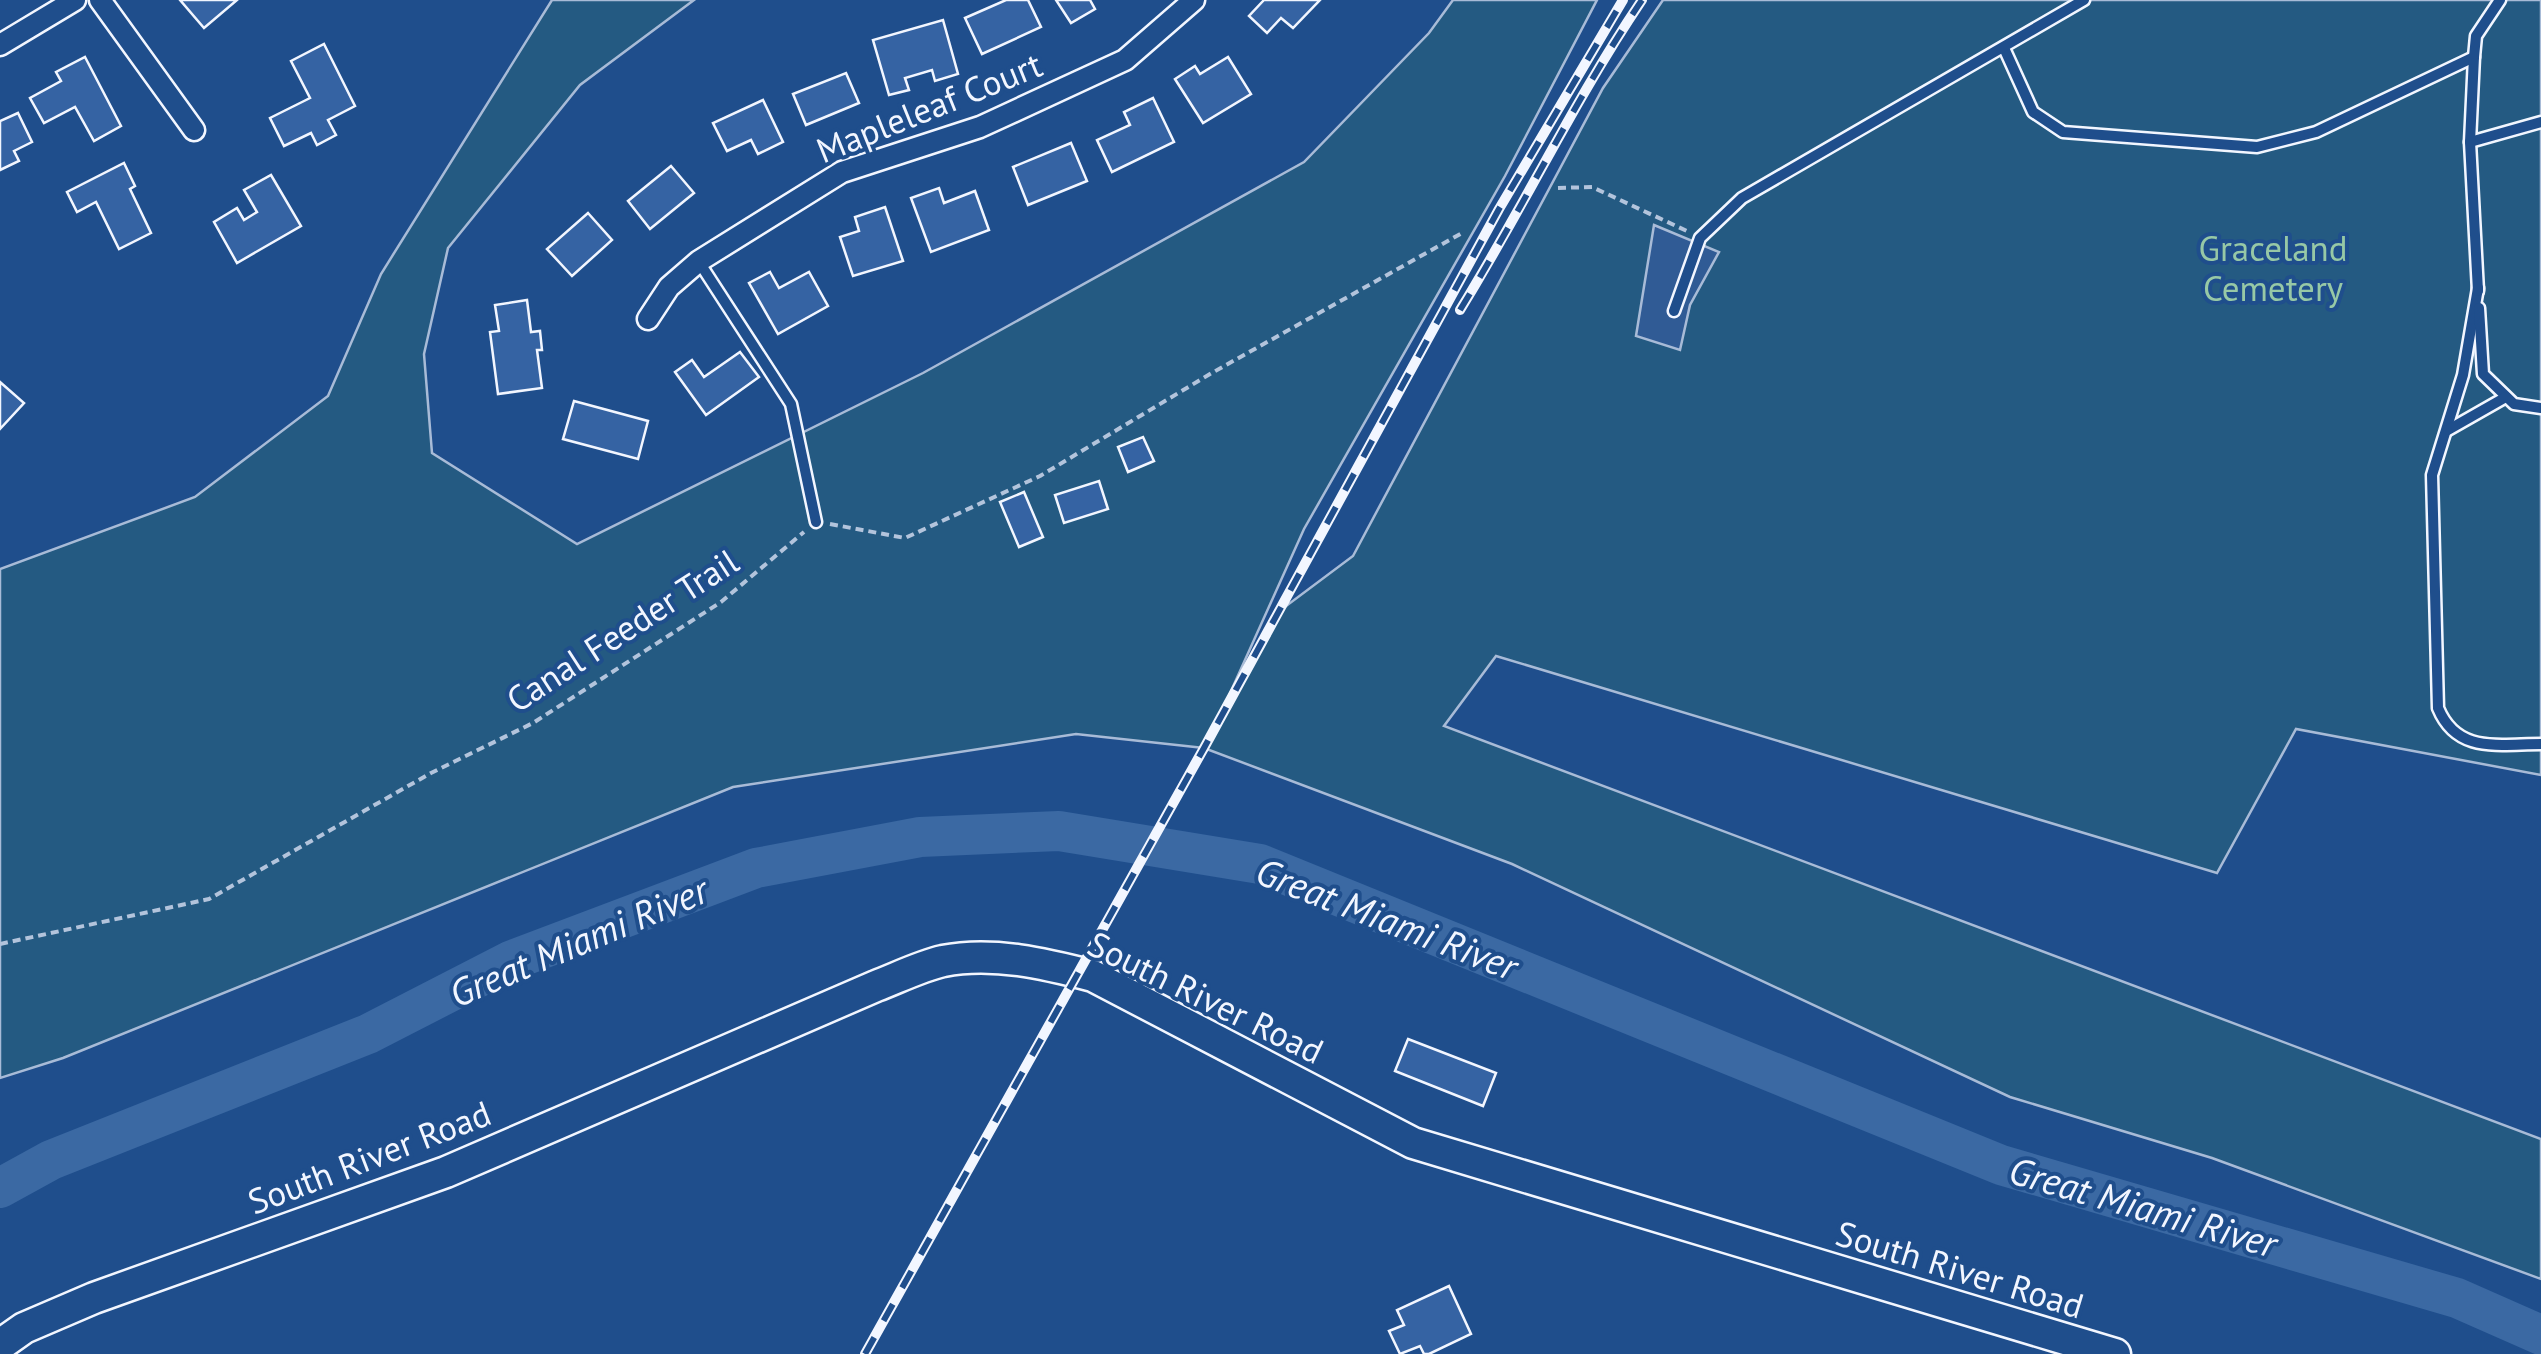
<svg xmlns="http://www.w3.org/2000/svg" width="2541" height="1354" font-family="'PT Sans',sans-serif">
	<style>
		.green { fill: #245a82; stroke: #a8bbd7; stroke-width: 2.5 }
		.parking { fill: #305b95; stroke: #a8bbd7; stroke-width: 2.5 }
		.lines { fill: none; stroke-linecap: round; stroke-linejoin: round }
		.river { stroke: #3b69a3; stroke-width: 40 }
		.building { fill: #3563a3; stroke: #f2f6ff; stroke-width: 2.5 }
		.lane-casing { stroke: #f2f6ff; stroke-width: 15 }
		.street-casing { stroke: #f2f6ff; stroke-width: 25 }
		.secondary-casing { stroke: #f2f6ff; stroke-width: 35 }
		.path { stroke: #b3c4dc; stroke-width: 4; stroke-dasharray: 8 5; stroke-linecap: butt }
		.lane { stroke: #1f4e8c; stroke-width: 10 }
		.street { stroke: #1f4e8c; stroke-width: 20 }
		.secondary { stroke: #1f4e8c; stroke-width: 30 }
		.rail-casing { stroke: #f2f6ff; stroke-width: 10 }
		.rail { stroke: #1f4e8c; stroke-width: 6; stroke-dasharray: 19; stroke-linecap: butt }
		.labels { text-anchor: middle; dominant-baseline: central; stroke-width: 8; stroke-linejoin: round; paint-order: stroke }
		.street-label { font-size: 35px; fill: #f2f6ff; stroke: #1f4e8c }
		.park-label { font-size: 35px; fill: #97c8a6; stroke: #1f4e8c }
		.water-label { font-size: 38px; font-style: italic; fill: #f2f6ff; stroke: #1f4e8c }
	</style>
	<rect width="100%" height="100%" fill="#1f4e8c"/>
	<path class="green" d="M552 0H694L580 85 448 248 424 354 432 453 577 544 923 373 1304 162 1429 33 1453 0H1597L1505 176 1304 529 1213 731 1278 612 1353 556 1603 88 1663 0H2541V775L2296 729 2217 873 1496 656 1444 726 2541 1139V1279L2212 1158 2010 1097 1512 864 1204 748 1076 734 733 787 63 1058 0 1078V569L195 497 328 396 381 274Z"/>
	<path class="parking" d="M1654 225 1719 252 1690 305 1680 350 1636 336Z"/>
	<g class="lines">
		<path class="river" d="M0 1188 51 1160 368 1034 510 961 756 868 920 837 1059 831 1260 864 2001 1165 2457 1298 2541 1335"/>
	</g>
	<g class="building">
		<path d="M180 0H237L204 28Z"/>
		<path d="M1006 0H1028L1041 27 982 54 965 18Z"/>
		<path d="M1056 0H1090L1095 9 1071 23Z"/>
		<path d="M1264 0H1320L1293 28 1281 18 1267 33 1249 16Z"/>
		<path d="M943 20 958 74 935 81 932 70 905 78 909 90 889 95 873 40Z"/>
		<path d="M324 44 355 106 328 120 336 135 317 145 311 133 284 146 270 118 310 98 291 61Z"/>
		<path d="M85 57 121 126 94 141 75 107 44 123 30 98 61 81 56 72Z"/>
		<path d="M1228 57 1251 94 1203 123 1175 79 1195 66 1200 74Z"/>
		<path d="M846 73 859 103 806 125 793 94Z"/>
		<path d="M1153 98 1174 142 1112 172 1097 140 1130 125 1124 112Z"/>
		<path d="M763 100 783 142 758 154 751 140 727 151 713 123Z"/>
		<path d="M18 113 32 142 14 151 19 161 0 170V121Z"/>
		<path d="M1071 143 1087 181 1028 205 1013 167Z"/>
		<path d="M124 163 135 186 130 189 151 233 119 249 96 202 77 212 67 192Z"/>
		<path d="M671 166 694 193 650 229 628 201Z"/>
		<path d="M271 175 301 226 237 263 214 222 237 208 244 220 257 212 244 190Z"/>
		<path d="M939 188 944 203 975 191 989 230 931 252 911 198Z"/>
		<path d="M885 207 903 261 853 276 840 237 859 231 855 217Z"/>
		<path d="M588 213 612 240 572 276 547 249Z"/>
		<path d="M770 272 779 288 809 272 828 306 778 334 749 283Z"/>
		<path d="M527 300 531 332 540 331 542 350H537L542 388 498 394 490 332 499 331 495 305Z"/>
		<path d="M740 352 759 377 706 415 675 372 692 360 704 377Z"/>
		<path d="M0 382 24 403 0 429Z"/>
		<path d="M574 401 648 421 638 459 563 439Z"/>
		<path d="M1143 437 1154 461 1128 472 1118 447Z"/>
		<path d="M1099 481 1108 509 1064 523 1055 495Z"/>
		<path d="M1024 492 1043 537 1019 547 1000 502Z"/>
		<path d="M1408 1039 1496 1073 1483 1106 1395 1071Z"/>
		<path d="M1449 1286 1471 1334 1429 1354H1424L1420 1346 1400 1354 1389 1331 1404 1325 1397 1310Z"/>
	</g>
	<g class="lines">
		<g class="lane-casing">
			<g id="lane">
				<path d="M2004 48 2033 112 2063 132 2257 147 2316 132 2474 57"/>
				<path d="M2470 142 2541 122"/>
				<path d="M699 262 791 404 816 522"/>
				<path d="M2478 288 2463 375 2432 475 2438 708C2457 754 2498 744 2541 744"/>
				<path d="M2478 291 2470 142 2474 57 2476 36 2500 0"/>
				<path d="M2479 308 2483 374 2514 404 2541 408"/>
				<path d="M1674 311 1700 238 1742 198 2084 0"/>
				<path d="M2448 430 2506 397"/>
			</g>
		</g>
		<g class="street-casing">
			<g id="street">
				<path d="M100 0 194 130"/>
				<path d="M0 45 75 0"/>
				<path d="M648 319 669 287 699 261 842 172 980 127 1125 60 1194 0"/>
			</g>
		</g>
		<g class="secondary-casing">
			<path id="secondary" d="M0 1345 24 1328 94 1298 446 1172 876 986C897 978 921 966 943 961 993 951 1046 964 1093 976L1413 1143 2115 1354"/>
		</g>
		<g class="path">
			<path d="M1558 188 1592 187 1687 231"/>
			<path d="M830 524 905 538 1040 476 1210 374 1462 233"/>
			<path d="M0 944 209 899 431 773 533 723 721 602 804 532"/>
		</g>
		<use href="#lane" class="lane"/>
		<use href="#street" class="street"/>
		<use href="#secondary" class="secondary"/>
		<g class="rail-casing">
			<g id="rail">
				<path d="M1460 310C1523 208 1575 99 1642 0"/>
				<path d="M865 1354 1204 748 1499 209 1623 0"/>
			</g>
		</g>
		<use href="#rail" class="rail"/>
	</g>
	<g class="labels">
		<g class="street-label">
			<text transform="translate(929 107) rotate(-22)">Mapleleaf Court</text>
			<text transform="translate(622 630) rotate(-33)">Canal Feeder Trail</text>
			<text transform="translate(1206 997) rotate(26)">South River Road</text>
			<text transform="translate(369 1157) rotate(-21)">South River Road</text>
			<text transform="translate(1960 1269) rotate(17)">South River Road</text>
		</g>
		<g class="park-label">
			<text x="2273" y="248">Graceland<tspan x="2273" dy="40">Cemetery</tspan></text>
		</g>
		<g class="water-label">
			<text transform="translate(1387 918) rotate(21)">Great Miami River</text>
			<text transform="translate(578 941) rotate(-23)">Great Miami River</text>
			<text transform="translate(2143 1206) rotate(16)">Great Miami River</text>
		</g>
	</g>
</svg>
